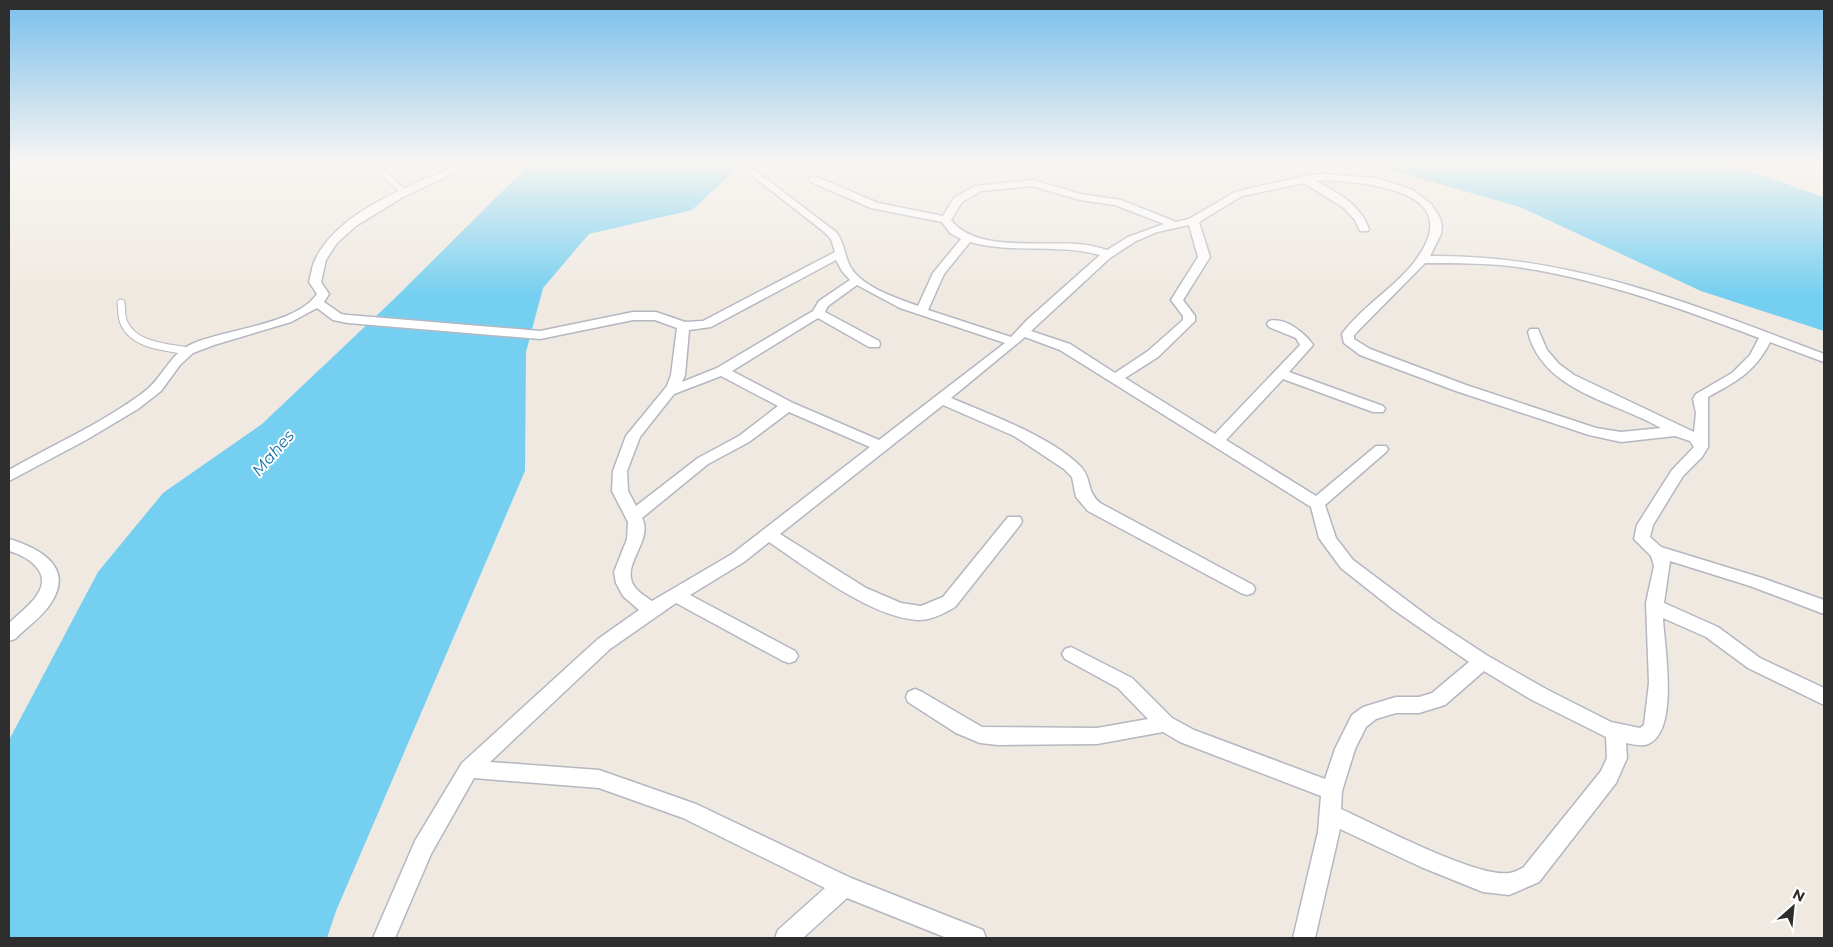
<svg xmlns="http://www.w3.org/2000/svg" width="1833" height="947" font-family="Montserrat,sans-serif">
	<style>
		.water { fill: #75cff0 }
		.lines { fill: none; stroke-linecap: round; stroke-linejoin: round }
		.service-far1-casing { stroke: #b4b7c1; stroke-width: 8 }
		.service-casing { stroke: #b4b7c1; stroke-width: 9 }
		.minor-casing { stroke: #b4b7c1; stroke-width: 3 }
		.service-far1 { stroke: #fff; stroke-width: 5.5 }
		.service { stroke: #fff; stroke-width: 7 }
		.minor { fill: #fff; fill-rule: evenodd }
		.labels { text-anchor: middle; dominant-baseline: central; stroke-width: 4; stroke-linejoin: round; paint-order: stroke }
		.water-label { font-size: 16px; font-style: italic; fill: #0d6fa3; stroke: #fff }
	</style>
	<rect width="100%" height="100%" fill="#efe9e1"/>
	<g class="water">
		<path d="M530 164H742L692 210 589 234 543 288 526 352 525 471 336 911 327 938H9V740L98 572 163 493 262 424 393 300Z"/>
		<path d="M1370 164H1729L1824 197V331L1701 291 1520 207Z"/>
	</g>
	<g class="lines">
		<g class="service-far1-casing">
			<path id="service-far1" d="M373 164 405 193"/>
		</g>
		<g class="service-casing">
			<path id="service" d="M121 303C122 309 121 317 124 323 134 346 167 347 188 351"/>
		</g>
		<g class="minor-casing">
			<g id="minor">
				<path d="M460 164H473L403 197 356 226 337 243 326 260 321 282 329 294 324 302 341 314 348 315 540 331 633 312H656L685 322 703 321 835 252 831 239 823 231 750 174V170L753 169 836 232C845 243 844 256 851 268 864 288 897 298 918 306L933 273 961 239 950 233 942 222 871 208 809 181V177H817L878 203 943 216 954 198 975 186 1032 180 1081 194 1121 200 1176 222 1189 219 1235 192 1304 176 1323 174 1376 178 1413 190 1431 204 1440 218 1442 226 1441 234 1430 256C1570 254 1695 305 1824 354V362L1770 342C1755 372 1737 381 1708 397V447L1702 457 1683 476 1653 525 1650 537 1661 547 1762 578 1824 600V614L1750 586 1670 561 1664 603 1718 627 1760 658 1824 688V705L1748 668 1706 637 1663 618C1664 645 1681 736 1645 745 1639 746 1632 744 1626 743L1627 758 1616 783 1539 882 1509 895 1483 892 1421 867 1340 829 1315 938H1293L1318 832 1321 796 1180 742 1163 732 1097 744 998 745 980 743 956 733 908 702 906 697 908 692 915 689 922 692 982 727 1097 728 1148 719 1118 688 1065 659 1062 654 1065 649 1071 647 1132 678 1172 718 1194 730 1325 779 1335 749 1352 715 1363 707 1396 697H1419L1432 693 1469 662 1394 610 1341 568 1319 538 1311 507 1060 350 1025 337 951 398C988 414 1053 437 1081 467 1092 479 1086 491 1100 503L1253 585 1255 589 1253 593 1247 595 1241 593 1088 511 1076 497 1072 477 1064 469 1014 436 943 405 780 534 866 588 901 603 921 606 943 597 1008 517H1020L1022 521 1020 525 955 607C945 613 932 620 919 620 871 618 808 568 769 542L744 562 690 595 795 651 798 656 795 661 789 663 783 661 676 603 610 649 490 762 599 770 696 804 851 878 983 930 986 938H947L847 898 803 938H775L778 930 825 888 683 818 599 788 474 778 431 854 395 938H373L415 841 462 763 598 639 639 610 623 596 616 583 614 572 627 539 628 522 612 491 613 471 626 436 667 386 671 375 677 328 655 320H633L540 339 348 323 333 320 317 308 291 322 214 345 193 353 180 365 161 391 138 409 86 440 9 481V470C54 444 103 423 144 392 163 378 169 354 192 344 225 329 296 325 317 294L309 282C311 275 312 266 315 260 339 210 413 185 460 164ZM1323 180C1366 183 1465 189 1418 257 1399 285 1362 306 1342 334L1344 343 1360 355 1456 391 1589 435 1621 442 1675 436 1690 441 1694 447 1672 470 1637 525 1634 539 1651 556 1654 566 1646 603 1649 683 1644 725 1640 728 1611 722 1546 689 1488 656 1433 620 1353 560 1336 538 1325 505 1386 452 1388 449 1386 446H1376L1316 496 1226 440 1283 379 1373 412H1383L1385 409 1383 406 1289 372 1313 345C1305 333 1285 317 1269 321L1267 324 1269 327 1296 338 1300 345 1215 434 1125 378 1158 357 1195 321V316L1183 300 1210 257 1199 222 1242 196 1304 183 1344 208 1355 220 1360 231H1368L1369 229C1360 204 1338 193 1316 181ZM1032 186 1080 200 1115 205 1164 224 1128 237 1107 250C1097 247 1087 244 1077 244 1040 241 975 252 951 220L962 202 981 191ZM1189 225 1198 257 1171 300 1183 316V320L1148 351 1115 373 1070 344 1031 331 1110 258 1136 241 1157 232ZM970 242C1013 254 1058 243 1100 255L1028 319 1011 337 928 310 944 274ZM836 260 842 271 850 280 819 301 813 311 717 368 682 382 685 375 689 330 711 327ZM1425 263C1458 263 1491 263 1524 268 1605 281 1683 309 1759 338L1750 355 1732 373 1696 394 1693 399 1696 413 1694 432 1574 375 1559 364 1547 350 1538 329H1530L1528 332C1543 392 1615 401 1661 428L1621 432 1596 428 1466 385 1370 349 1354 339V335ZM857 285 900 308 1005 343 879 440 793 403 732 371 818 318 869 347H879L880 344 879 341 825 312 828 306ZM721 376 778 406 739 436 698 458 636 506 628 491 627 471 640 437 674 394ZM789 412 870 447 732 554 652 601C646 597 638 592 634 586 620 565 654 540 642 518L708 464 749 442ZM1484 671 1532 700 1606 737 1607 758 1601 771 1523 868C1519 869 1514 873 1509 873 1476 878 1375 824 1341 809L1342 791 1355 749 1366 727 1376 719 1396 713H1419L1445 705Z"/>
				<path d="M9 539C39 548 75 567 51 603 42 617 27 627 15 639L9 641V623C18 614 30 606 37 595 53 573 28 556 9 551Z"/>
			</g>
		</g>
		<use href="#service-far1" class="service-far1"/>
		<use href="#service" class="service"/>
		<use href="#minor" class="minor"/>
	</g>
	<linearGradient id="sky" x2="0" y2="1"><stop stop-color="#7abfeb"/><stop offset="0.55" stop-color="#f8f5f2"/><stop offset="1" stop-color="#f8f5f2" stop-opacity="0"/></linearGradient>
	<rect width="1833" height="296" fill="url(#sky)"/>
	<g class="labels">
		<g class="water-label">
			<text transform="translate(273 453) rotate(-49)">Mahes</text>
		</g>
	</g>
	<rect width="1833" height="947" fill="none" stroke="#2e2e2e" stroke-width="20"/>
	<g transform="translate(1793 907) rotate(27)" stroke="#ffffff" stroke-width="4" paint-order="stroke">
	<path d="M0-4L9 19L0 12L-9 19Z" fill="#2e2e2e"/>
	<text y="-8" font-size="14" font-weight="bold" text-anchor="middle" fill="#2e2e2e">N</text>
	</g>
</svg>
